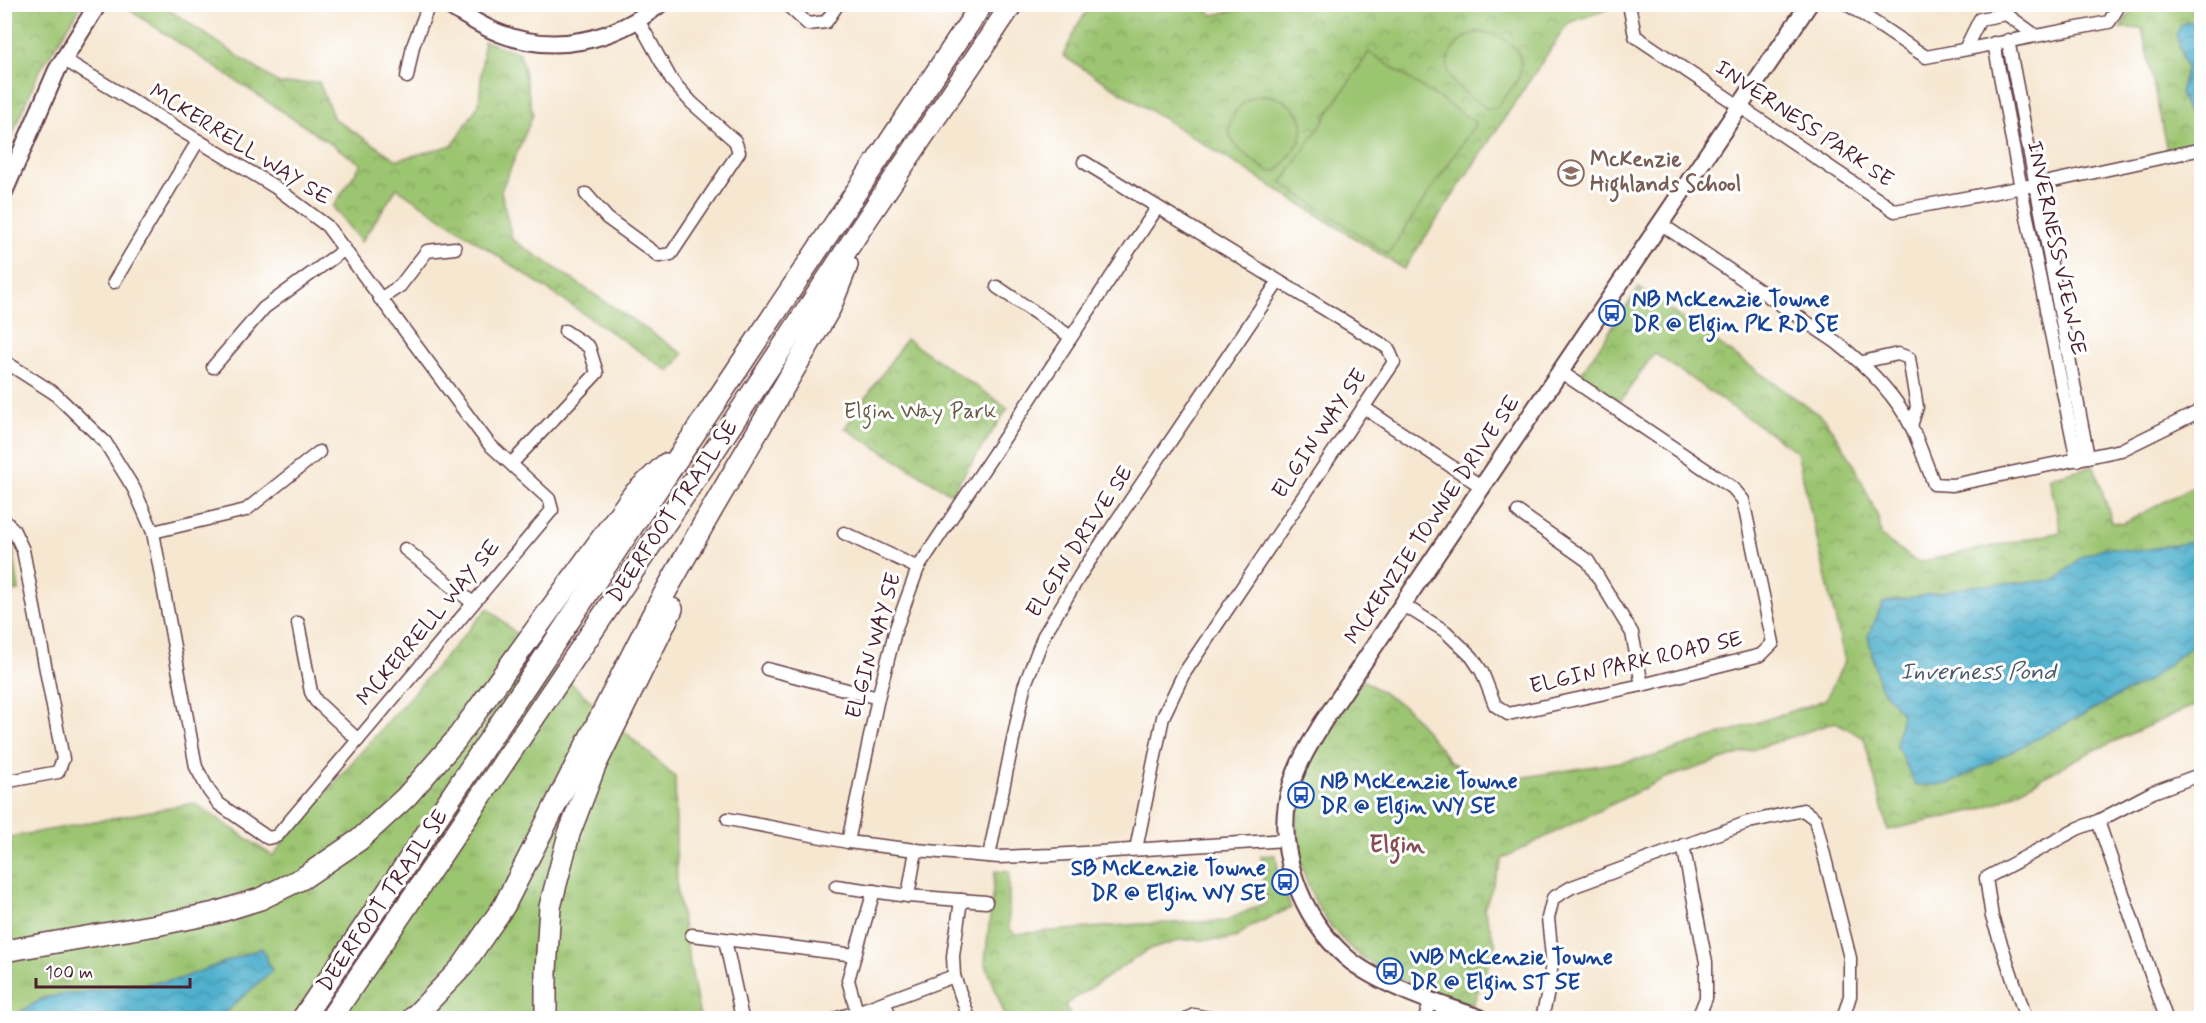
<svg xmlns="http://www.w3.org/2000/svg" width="2206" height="1023" font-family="Mynerve,sans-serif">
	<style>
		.grass { fill: url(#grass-tufts); stroke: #73724e; stroke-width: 1.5 }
		.park { fill: url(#park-crowns); stroke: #73724e; stroke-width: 1.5 }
		.pitch { fill: #9cc571; stroke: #73724e; stroke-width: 1.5 }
		.water { fill: url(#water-waves); stroke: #4d687c; stroke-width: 1.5 }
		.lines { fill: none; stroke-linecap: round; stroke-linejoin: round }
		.street-casing { stroke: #643d44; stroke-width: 15 }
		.secondary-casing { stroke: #643d44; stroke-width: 20 }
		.highway-casing { stroke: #643d44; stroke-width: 24 }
		.street { stroke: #fff; stroke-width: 12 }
		.secondary { stroke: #fff; stroke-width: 16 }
		.highway { stroke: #fff; stroke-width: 21 }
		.labels { text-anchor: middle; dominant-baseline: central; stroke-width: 6; stroke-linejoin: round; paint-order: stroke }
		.street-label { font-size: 22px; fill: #4a1f2b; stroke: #fff }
		.education-label { font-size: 22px; font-weight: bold; fill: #785e54; stroke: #fff; text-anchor: start }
		.transit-label { font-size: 22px; font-weight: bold; fill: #164399; stroke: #fff; text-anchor: start }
		.park-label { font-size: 22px; fill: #675944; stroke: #fff }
		.water-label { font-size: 24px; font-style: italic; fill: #4c596c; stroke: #fff }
		.neighbourhood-label { font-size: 24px; font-weight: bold; fill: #884d53; stroke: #fff }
	</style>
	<defs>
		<pattern id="grass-tufts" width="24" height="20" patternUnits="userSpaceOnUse" patternTransform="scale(1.5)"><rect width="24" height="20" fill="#9cc571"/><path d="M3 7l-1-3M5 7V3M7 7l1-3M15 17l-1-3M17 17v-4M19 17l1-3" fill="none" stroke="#819f5d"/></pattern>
		<pattern id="park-crowns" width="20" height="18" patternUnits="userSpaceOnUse" patternTransform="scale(1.5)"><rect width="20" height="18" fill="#9cc571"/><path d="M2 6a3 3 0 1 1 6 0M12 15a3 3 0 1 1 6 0" fill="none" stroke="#819f5d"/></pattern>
		<pattern id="water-waves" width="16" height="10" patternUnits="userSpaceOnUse" patternTransform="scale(1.5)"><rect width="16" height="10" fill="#50b1ce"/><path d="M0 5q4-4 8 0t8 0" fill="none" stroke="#448fa7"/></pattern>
	</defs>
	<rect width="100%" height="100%" fill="#fff"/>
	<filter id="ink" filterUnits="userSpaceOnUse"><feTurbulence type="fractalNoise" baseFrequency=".0167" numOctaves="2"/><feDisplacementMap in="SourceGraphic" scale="12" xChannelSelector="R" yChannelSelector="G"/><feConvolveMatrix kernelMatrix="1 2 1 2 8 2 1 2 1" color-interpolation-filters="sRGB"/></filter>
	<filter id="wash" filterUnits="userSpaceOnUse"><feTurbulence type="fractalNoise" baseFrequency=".008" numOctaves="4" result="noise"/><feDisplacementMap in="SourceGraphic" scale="24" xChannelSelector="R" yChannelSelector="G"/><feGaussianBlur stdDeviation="1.35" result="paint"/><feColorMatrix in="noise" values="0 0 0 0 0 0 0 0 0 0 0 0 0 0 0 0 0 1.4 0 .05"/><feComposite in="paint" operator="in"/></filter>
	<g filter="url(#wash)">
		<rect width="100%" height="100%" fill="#f6e7d1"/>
		<path class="grass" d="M488 608 675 777 677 892 700 1018H5V838L194 803 273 856 290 833Z"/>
		<g class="park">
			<path d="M5 4 82 5 39 72 5 152Z"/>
			<path d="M1266 4 1620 5 1568 23 1404 269 1063 56 1078 24 1091 5H1199L1213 15Z"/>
			<path d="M122 5H162L280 84 319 82 334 119 397 160 453 145 479 104 484 41 520 53 533 115 501 191 512 239 683 354 670 372 397 188 361 242 333 207 361 164Z"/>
			<path d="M2136 5H2201V143L2167 151 2142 28H2120Z"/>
			<path d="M1639 288 1825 419 1854 464 1879 520 1881 536 1917 562 2061 532 2049 477 2094 466 2112 522 2123 524 2201 482V702L2082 756 2001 801 1977 810 1888 830 1864 738 1836 722 1663 779 1503 858 1484 909 1496 945 1472 1006C1438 993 1400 983 1370 963 1311 924 1282 846 1304 778 1316 742 1343 711 1363 680L1408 709 1451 762 1486 783 1652 757 1825 700 1845 661 1797 452 1654 353 1620 402 1580 375Z"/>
			<path d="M906 339 1008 408 951 494 845 428Z"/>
			<path d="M5 529 12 543 19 591 5 593Z"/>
			<path d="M1276 855 1278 874 1291 908 1251 926 1237 937 1225 940H1181L1146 951 1065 1005 1072 1018H1006L985 962 995 871 1009 872V928L1015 934 1140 924 1225 921 1265 903 1261 856Z"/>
		</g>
		<g class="pitch">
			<path d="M1479 32C1500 32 1528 49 1519 75 1516 86 1504 97 1497 107L1488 109C1468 95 1435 79 1452 51 1459 40 1467 34 1479 32Z"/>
			<path d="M1369 52 1476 123 1388 254 1282 183Z"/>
			<path d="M1261 95C1282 95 1309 112 1301 137 1297 149 1286 160 1279 170L1270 172C1250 158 1217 142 1234 114 1241 103 1249 97 1261 95Z"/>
		</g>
		<g class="water">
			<path d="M2197 21 2202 22V113L2187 111 2180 93 2186 69 2176 34 2182 24Z"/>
			<path d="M2201 537V638L2148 681 1949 784 1916 786 1896 745 1902 714 1879 685 1868 636 1883 603 1973 586 2056 580 2081 557 2105 547 2137 551 2192 542Z"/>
			<path d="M262 948 272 971 219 1018H9L46 997 179 979Z"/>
		</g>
	</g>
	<g filter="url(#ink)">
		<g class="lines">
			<g class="street-casing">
				<g id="street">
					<path d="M786 4 808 24 826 22 838 4"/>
					<path d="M1629 4 1635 36 1895 211 2044 183 2202 149"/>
					<path d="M1847 4 1926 57 2109 22 2120 4"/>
					<path d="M2008 40 2088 457"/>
					<path d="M1994 43 2018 173 2077 460"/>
					<path d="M1965 49 1980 19 2006 14 2035 35"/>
					<path d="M407 77 413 46 429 4"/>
					<path d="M1084 162 1388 348 1394 362 1183 675 1163 717 1136 849"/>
					<path d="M586 194 607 218 659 256 671 254 739 152 735 141 692 103 672 81 638 20"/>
					<path d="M1157 208 918 568 896 628 878 698 848 842 916 850 999 857 1052 855 1286 840"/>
					<path d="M1661 224 1836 342C1864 364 1896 395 1912 428 1920 446 1927 466 1934 484L1953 485 2121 450 2202 410"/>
					<path d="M114 282 198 141"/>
					<path d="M997 287 1071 337"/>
					<path d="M380 299 400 286 427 251 455 248"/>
					<path d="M4 361 54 393 105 442 134 489 153 532 196 767 209 791 219 804 268 838 277 836 552 510 549 499 489 444 327 226 275 187 63 59"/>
					<path d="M1862 362 1898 354 1909 358 1917 407 1911 426"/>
					<path d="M213 367 264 308 345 249"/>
					<path d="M1363 407 1482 487"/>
					<path d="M512 463 597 373 589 347 565 331"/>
					<path d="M1518 512 1588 561 1632 633 1642 685"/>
					<path d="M4 520 13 529 23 550 63 759 58 772 4 782"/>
					<path d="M153 532 246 510 319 452"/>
					<path d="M844 533 918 568"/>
					<path d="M405 549 473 603"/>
					<path d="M1402 604 1445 631 1472 657 1482 672 1495 705 1508 714 1642 685 1761 655 1773 643 1743 500 1733 488 1561 372"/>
					<path d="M298 623 311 692 316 701 358 740"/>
					<path d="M767 669 878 698"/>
					<path d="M728 819 848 842"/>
					<path d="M2098 821 2166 1018"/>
					<path d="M1683 845 1706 962V998L1698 1018"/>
					<path d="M916 850 908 896 986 902"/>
					<path d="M989 856 1024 687 1044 635 1082 572 1278 282"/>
					<path d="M836 886 908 896"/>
					<path d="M692 935 855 955 874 891"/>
					<path d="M725 940 742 1018"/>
					<path d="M855 955 848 980 857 1012 954 976 953 956 961 900"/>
					<path d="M954 976 969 1018"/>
					<path d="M884 1002 891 1018"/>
					<path d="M838 1018 857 1012"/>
					<path d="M1189 1018 1194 1015 1209 1018"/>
					<path d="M1425 1018 1431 1001"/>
					<path d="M1542 1018 1550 983 1552 957 1548 918 1553 898 1572 887 1749 822 1803 810 1815 819 1850 958V996L1843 1018"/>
					<path d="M2026 1018 1992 917 1986 878 2079 828 2098 821 2153 792 2202 774"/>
				</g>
			</g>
			<g class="secondary-casing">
				<g id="secondary">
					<path d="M446 4C463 14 480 26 499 33 554 55 614 41 660 4"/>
					<path d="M4 192 57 70 98 4"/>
					<path d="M1480 1018C1441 1005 1377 984 1347 958 1300 917 1272 844 1292 783 1299 761 1311 742 1323 722L1809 4"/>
				</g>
			</g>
			<g class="highway-casing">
				<g id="highway">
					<path d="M4 951 156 925 215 913 260 899 303 878 359 840 406 797 455 741 633 495 666 464"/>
					<path d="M303 1018 982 4"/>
					<path d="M331 1018 708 460 863 225 1012 4"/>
					<path d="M413 1018 462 967 504 906 653 614 711 511 830 308 847 265"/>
					<path d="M546 1018V970L550 907 569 834 595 766 672 609"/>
				</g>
			</g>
			<use href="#street" class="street"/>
			<use href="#secondary" class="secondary"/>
			<use href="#highway" class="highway"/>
		</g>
	</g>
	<defs>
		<g id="school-ring" transform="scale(1.35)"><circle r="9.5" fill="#fff" stroke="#8d6e63" stroke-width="1.5"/><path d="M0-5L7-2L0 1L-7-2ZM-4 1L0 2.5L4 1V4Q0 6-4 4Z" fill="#8d6e63"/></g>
		<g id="bus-ring" transform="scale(1.35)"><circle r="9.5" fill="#fff" stroke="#1a4fb4" stroke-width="1.5"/><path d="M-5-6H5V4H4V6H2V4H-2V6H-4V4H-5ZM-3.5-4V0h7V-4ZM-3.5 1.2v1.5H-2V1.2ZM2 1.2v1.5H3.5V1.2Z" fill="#1a4fb4"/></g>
	</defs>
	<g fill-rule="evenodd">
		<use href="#school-ring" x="1571" y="173"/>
		<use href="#bus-ring" x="1612" y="313"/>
		<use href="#bus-ring" x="1301" y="795"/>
		<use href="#bus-ring" x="1285" y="882"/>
		<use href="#bus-ring" x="1390" y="971"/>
	</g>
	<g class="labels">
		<g class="street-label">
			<text transform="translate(1804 124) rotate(34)">INVERNESS PARK SE</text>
			<text transform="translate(240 145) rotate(32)">MCKERRELL WAY SE</text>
			<text transform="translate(2056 248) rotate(78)">INVERNESS VIEW SE</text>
			<text transform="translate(1320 434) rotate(-56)">ELGIN WAY SE</text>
			<text transform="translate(673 512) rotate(-56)">DEERFOOT TRAIL SE</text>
			<text transform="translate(1433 520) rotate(-56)">MCKENZIE TOWNE DRIVE SE</text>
			<text transform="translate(1080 542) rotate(-57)">ELGIN DRIVE SE</text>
			<text transform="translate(429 623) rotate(-50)">MCKERRELL WAY SE</text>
			<text transform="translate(874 646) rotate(-74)">ELGIN WAY SE</text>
			<text transform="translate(1636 663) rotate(-13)">ELGIN PARK ROAD SE</text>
			<text transform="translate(383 901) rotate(-56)">DEERFOOT TRAIL SE</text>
		</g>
		<g class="education-label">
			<text x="1590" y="160">McKenzie<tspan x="1590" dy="25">Highlands School</tspan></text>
		</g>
		<g class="transit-label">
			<text x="1632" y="300">NB McKenzie Towne<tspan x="1632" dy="25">DR @ Elgin PK RD SE</tspan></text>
			<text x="1320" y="782">NB McKenzie Towne<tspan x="1320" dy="25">DR @ Elgin WY SE</tspan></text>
			<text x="1266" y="869" text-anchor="end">SB McKenzie Towne<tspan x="1266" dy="25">DR @ Elgin WY SE</tspan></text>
			<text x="1410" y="958">WB McKenzie Towne<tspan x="1410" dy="25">DR @ Elgin ST SE</tspan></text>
		</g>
		<g class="park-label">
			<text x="920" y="412">Elgin Way Park</text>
		</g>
		<g class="water-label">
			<text x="1978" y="672">Inverness Pond</text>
		</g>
		<g class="neighbourhood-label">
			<text x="1397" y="845">Elgin</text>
		</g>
	</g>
	<rect width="2206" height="1023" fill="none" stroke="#fff" stroke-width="24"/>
	<path d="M36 978v9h154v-9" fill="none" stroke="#4a1f2b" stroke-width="3"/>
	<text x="45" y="978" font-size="18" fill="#4a1f2b" stroke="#ffffff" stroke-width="4.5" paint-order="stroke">100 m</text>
</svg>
